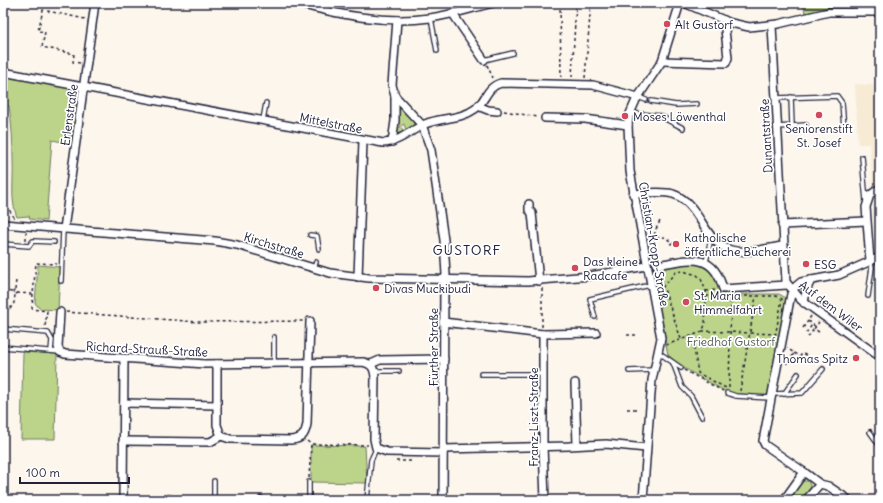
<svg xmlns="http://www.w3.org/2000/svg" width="883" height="503" font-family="Delius,sans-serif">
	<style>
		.built { fill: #f8ebd6 }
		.green { fill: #bcd38a; stroke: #6f7a62 }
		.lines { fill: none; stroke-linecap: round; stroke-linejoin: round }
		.lane-casing { stroke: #22223b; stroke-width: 6 }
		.street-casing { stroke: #22223b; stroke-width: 10 }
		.path { stroke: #22223b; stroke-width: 1.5; stroke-dasharray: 3 3; stroke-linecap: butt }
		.lane { stroke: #fff; stroke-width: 3.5 }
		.street { stroke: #fff; stroke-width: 7 }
		.poi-dot { fill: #d1495b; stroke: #fff; stroke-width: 1.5 }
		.labels { text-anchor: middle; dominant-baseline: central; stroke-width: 3.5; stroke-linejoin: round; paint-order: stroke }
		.poi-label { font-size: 12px; fill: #22223b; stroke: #fff; text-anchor: start }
		.street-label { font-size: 12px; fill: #22223b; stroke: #fff }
		.park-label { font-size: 12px; fill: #586057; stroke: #fff }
		.quarter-label { font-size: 14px; letter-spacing: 1px; fill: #22223b; stroke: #fff }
	</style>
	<rect width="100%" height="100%" fill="#fcf6ec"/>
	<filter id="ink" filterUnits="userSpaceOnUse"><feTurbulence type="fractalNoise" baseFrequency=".025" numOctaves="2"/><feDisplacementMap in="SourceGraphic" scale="8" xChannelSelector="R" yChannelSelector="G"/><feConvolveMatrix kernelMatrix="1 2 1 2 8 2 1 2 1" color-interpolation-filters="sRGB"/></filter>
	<g filter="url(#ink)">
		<path class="built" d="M855 84 880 86V184L873 188 869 144H858Z"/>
		<g class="green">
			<path d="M803 3H880V8L849 6 805 13Z"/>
			<path d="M3 78 6 80 13 78 77 89 80 92 73 144 52 140 46 221 30 219 29 216 17 217C10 201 14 180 13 162 13 143 12 124 9 106H3Z"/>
			<path d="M399 106 415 121 413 126 406 130 404 124 400 127 405 131 400 135 396 132Z"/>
			<path d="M679 263H700L714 273 720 294H779L786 298 768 396 738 395 728 393 682 367 668 355 651 269Z"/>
			<path d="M38 265 60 267 58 310 40 309 35 303Z"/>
			<path d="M23 352 57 354 55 439H21Z"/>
			<path d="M311 445 365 446 367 483 311 482Z"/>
			<path d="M804 481H808L811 487 801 500H788L800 483Z"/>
		</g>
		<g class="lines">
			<g class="lane-casing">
				<g id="lane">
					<path d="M431 18 437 51"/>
					<path d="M484 60 513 53"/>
					<path d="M638 97 646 100"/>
					<path d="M791 97 792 126"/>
					<path d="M776 98 837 96 842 103 844 128"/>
					<path d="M651 101 676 105 697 104"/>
					<path d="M630 113 660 116 683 128"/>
					<path d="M263 120 266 103"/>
					<path d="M778 127 806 125"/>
					<path d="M862 157 866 201"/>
					<path d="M310 235 317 236 319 249"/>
					<path d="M3 244 29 246 33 241 54 242"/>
					<path d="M706 262 711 238"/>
					<path d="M314 268 316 262"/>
					<path d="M61 281 63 229"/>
					<path d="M868 296 872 267 870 261"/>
					<path d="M595 317 590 299 650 285"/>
					<path d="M3 329 48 333 52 340 51 351"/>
					<path d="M274 337V363"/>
					<path d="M3 347 60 352"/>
					<path d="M658 352 681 368"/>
					<path d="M673 363 682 387 691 396 702 417"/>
					<path d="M374 371H399"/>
					<path d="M629 371 654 370"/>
					<path d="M481 374H543"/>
					<path d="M727 393 736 396 771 398"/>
					<path d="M772 394 802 393 823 369"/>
					<path d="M784 394 798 374"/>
					<path d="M870 432 880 446"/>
					<path d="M169 500V497"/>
					<path d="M214 500V481"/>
					<path d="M261 500V498"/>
					<path d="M309 500V482"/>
					<path d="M367 500 371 460 376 449"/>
				</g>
			</g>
			<g class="street-casing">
				<g id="street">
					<path d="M296 3C339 15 385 24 430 18 452 15 472 8 493 3"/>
					<path d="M684 3 731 23 749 27 778 24 829 12H880"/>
					<path d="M453 14 484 60"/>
					<path d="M772 26 786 282 801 300 880 357"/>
					<path d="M662 61 726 63 728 58 724 20"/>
					<path d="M3 72 383 143C398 143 411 130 425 124 441 117 460 120 475 109 486 101 486 87 501 83L593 85 638 97"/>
					<path d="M395 96 422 125 431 150 444 240 446 275 444 280 443 500"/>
					<path d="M478 106 488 110 497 111"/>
					<path d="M545 118 585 119 628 125"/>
					<path d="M392 142 395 121V96L392 85 397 20"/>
					<path d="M633 194C646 193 661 191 673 194 701 203 703 243 731 250 746 254 767 248 783 246"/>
					<path d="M529 204V210L532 213 539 281"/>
					<path d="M3 224 215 241 237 245 330 273 369 278 528 281 590 276 646 266"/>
					<path d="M782 225 866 221"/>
					<path d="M64 229 95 3"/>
					<path d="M870 261 866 207 870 195 880 188"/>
					<path d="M657 265C688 260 713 250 723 289L787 285"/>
					<path d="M358 277 363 141"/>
					<path d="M804 303 806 291 811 280"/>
					<path d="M60 312 58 347 60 352 65 354 205 364 363 362C372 364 374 368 375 377L374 439 376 448 387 452 443 453"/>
					<path d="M443 322 543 334 596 333"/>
					<path d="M543 334V446L545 500"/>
					<path d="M217 364V425L221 436 230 439 291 440C302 439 305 435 307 424L310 321"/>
					<path d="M371 364 380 360 444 359"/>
					<path d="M575 383 577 445"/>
					<path d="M124 403 217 405"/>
					<path d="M123 441 210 442 221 436"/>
					<path d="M444 449 569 446 606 444 646 448"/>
					<path d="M804 472 765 445 763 441 791 294 795 287 801 282 839 275 880 257"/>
					<path d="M820 484 828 486 849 500"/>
					<path d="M123 500 124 359"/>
					<path d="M643 500 652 380 661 338 630 171 628 125 629 116 636 100 662 61 680 3"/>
					<path d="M784 500 804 472 820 484 806 500"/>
				</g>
			</g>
			<g class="path">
				<path d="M560 3 561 77"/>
				<path d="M80 63 73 62 74 54 42 47 45 32 38 31 43 10 85 19"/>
				<path d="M487 65 493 78"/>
				<path d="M572 77 576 3"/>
				<path d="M585 78 591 3"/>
				<path d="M504 111 538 117"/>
				<path d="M3 200 15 219"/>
				<path d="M650 238 664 237 669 240 670 244 673 243"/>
				<path d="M26 240V232"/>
				<path d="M654 241 655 231 660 221"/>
				<path d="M542 288V328"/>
				<path d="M15 290 16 280"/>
				<path d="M3 291 13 292"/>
				<path d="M706 291 716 290"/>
				<path d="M17 293 33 294 36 263 56 264"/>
				<path d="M33 294 32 309 47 311 45 327"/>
				<path d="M706 296H721"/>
				<path d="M733 296H776L782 299 775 337"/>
				<path d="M10 309 14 303 15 295 13 292 15 290 17 293 15 295"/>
				<path d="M66 312 199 322 304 321"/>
				<path d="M811 316 808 321 816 327"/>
				<path d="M803 328 808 321"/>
				<path d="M702 331 775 334"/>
				<path d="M819 332 814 329 819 322"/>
				<path d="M806 333 812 325"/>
				<path d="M627 335H639"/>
				<path d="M692 336 698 373 726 388"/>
				<path d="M808 337 814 329"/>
				<path d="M666 345 702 332 705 325 706 291 701 279 697 275 683 271 676 272 663 286 681 339"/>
				<path d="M794 353 800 357 799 360"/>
				<path d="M792 357 799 361"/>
				<path d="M800 357 802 353 807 356"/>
				<path d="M785 362 788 364 794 353 787 348"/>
				<path d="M684 370 723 391"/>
				<path d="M729 388 731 296"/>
				<path d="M740 391 756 296"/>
				<path d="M627 409H639"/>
				<path d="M307 441 311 444 368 445"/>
				<path d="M396 461H412"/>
				<path d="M309 478 311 444"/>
			</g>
			<use href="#lane" class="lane"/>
			<use href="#street" class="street"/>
		</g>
	</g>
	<g class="poi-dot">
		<circle cx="667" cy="24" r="4"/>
		<circle cx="819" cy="115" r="4"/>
		<circle cx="625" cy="116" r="4"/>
		<circle cx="676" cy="244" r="4"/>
		<circle cx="806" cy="264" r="4"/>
		<circle cx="575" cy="268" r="4"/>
		<circle cx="376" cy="288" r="4"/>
		<circle cx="686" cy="302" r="4"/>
		<circle cx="856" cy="358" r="4"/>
	</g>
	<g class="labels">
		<g class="poi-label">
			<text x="675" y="24">Alt Gustorf</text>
			<text x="633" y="116">Moses Löwenthal</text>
			<text x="819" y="128" text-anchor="middle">Seniorenstift<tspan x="819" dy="14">St. Josef</tspan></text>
			<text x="684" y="237">Katholische<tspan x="684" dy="14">öffentliche Bücherei</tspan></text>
			<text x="583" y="261">Das kleine<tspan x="583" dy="14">Radcafe</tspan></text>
			<text x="814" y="264">ESG</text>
			<text x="384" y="288">Divas Muckibudi</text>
			<text x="694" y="295">St. Maria<tspan x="694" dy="14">Himmelfahrt</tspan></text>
			<text x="848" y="358" text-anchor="end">Thomas Spitz</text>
		</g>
		<g class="street-label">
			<text transform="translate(69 115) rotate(-82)">Erlenstraße</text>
			<text transform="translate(331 123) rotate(11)">Mittelstraße</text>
			<text transform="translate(766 136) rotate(-93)">Dunantstraße</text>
			<text transform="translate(654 244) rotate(80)">Christian-Kropp-Straße</text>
			<text transform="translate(274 245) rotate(17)">Kirchstraße</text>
			<text transform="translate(831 306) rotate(37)">Auf dem Wiler</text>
			<text transform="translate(433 347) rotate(-90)">Fürther Straße</text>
			<text transform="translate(147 349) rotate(3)">Richard-Strauß-Straße</text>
			<text transform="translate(533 417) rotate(-90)">Franz-Liszt-Straße</text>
		</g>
		<g class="park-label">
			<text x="731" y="341">Friedhof Gustorf</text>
		</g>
		<g class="quarter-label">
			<text x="467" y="250">GUSTORF</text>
		</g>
	</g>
	<rect width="883" height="503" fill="none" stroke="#fff" stroke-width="16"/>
	<rect x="8" y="8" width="867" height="487" fill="none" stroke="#22223b" stroke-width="1.5" filter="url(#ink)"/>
	<path d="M20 477v6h109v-6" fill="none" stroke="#22223b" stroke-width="2"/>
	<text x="26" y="477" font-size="12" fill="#22223b" stroke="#ffffff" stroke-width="3" paint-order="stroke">100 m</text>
</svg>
